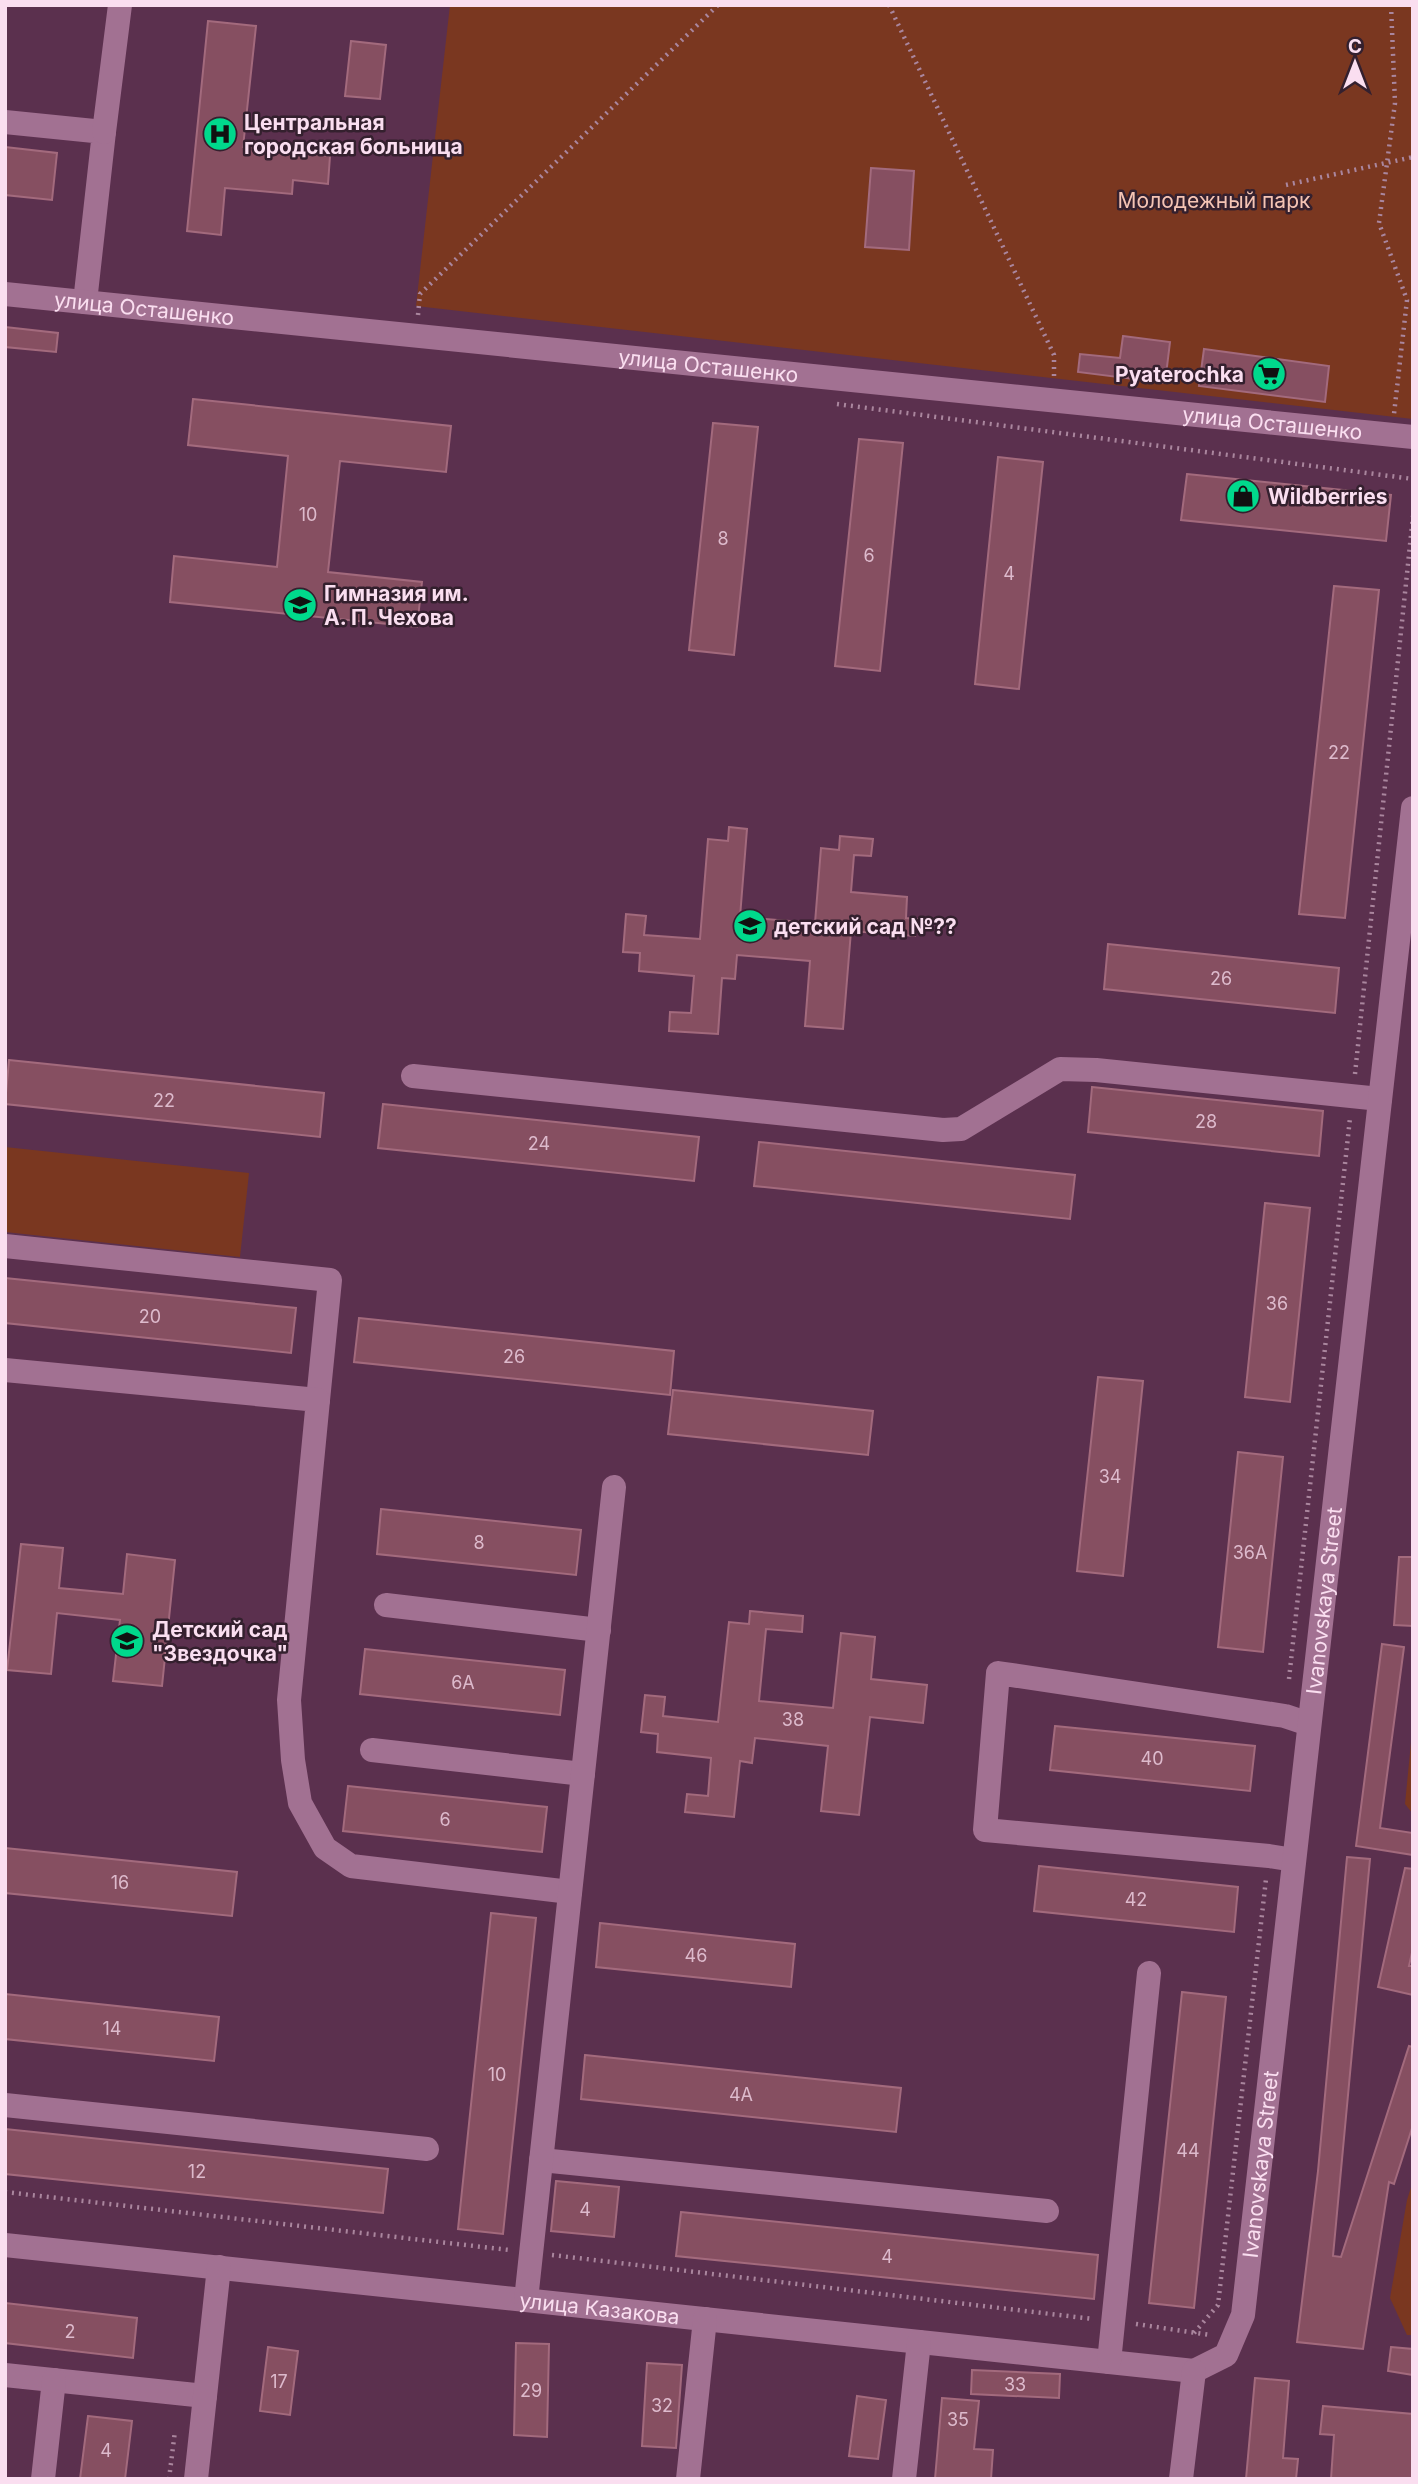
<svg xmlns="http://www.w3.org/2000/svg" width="1418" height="2484" font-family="Inter,sans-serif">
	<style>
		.green { fill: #7a3720 }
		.building { fill: #864f61; stroke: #a36a7d; stroke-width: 2 }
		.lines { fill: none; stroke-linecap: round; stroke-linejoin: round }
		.path { stroke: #aa869e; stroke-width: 4.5; stroke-dasharray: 2 5; stroke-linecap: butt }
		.minor { stroke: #a27192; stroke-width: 24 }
		.labels { text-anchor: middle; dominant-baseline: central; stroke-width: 5; stroke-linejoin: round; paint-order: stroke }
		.number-label { font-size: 18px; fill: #ddbacc }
		.poi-label { font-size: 21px; font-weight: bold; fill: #fadef0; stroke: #34202e; text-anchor: start }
		.park-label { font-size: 21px; fill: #f5c4b4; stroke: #34202e }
		.street-label { font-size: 21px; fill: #fadef0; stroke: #34202e }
	</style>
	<rect width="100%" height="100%" fill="#5b304e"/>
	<g class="green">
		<path d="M450 5H1413V419L416 306Z"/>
		<path d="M5 1147 249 1173 240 1257 5 1232Z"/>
		<path d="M1413 1722V1814L1405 1804Z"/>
		<path d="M1413 2181V2335H1407L1390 2298 1407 2200Z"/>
	</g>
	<g class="building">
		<path d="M208 21 256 26 243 147 330 156 328 184 293 180 292 194 225 188 221 235 187 231Z"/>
		<path d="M351 41 386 45 380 99 345 96Z"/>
		<path d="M5 147 57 153 52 200 5 195Z"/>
		<path d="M871 168 914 171 909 250 865 247Z"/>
		<path d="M5 327 58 333 56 352 5 347Z"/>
		<path d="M1123 336 1170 342 1165 383 1078 372 1080 354 1120 358Z"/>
		<path d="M1204 349 1329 366 1325 402 1199 386Z"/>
		<path d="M193 399 451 426 446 472 340 461 328 572 422 582 417 627 170 602 174 556 277 567 288 456 188 445Z"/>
		<path d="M713 423 758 427 734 655 689 650Z"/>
		<path d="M859 439 903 443 880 671 835 666Z"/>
		<path d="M998 457 1043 462 1019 689 975 684Z"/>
		<path d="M1187 474 1391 495 1386 541 1181 520Z"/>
		<path d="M1334 586 1379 590 1345 918 1299 914Z"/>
		<path d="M729 827 747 829 740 917 815 923 821 848 839 850 840 836 873 839 871 856 854 855 851 892 907 897 906 918 917 919 915 936 851 931 843 1029 805 1026 810 961 737 955 735 979 722 978 718 1034 669 1031 670 1012 691 1013 694 976 639 971 640 953 623 952 626 914 646 916 644 935 700 939 708 839 728 841Z"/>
		<path d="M1108 944 1339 968 1335 1013 1104 989Z"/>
		<path d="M9 1060 324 1093 320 1137 5 1104Z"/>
		<path d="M1092 1087 1323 1111 1319 1156 1088 1132Z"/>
		<path d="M383 1104 699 1137 694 1181 378 1148Z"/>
		<path d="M759 1142 1075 1175 1070 1219 754 1186Z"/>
		<path d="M1265 1203 1310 1208 1290 1402 1245 1397Z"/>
		<path d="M5 1278 296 1308 291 1353 5 1323Z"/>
		<path d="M359 1318 674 1351 670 1395 354 1362Z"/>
		<path d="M1098 1377 1143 1381 1123 1576 1077 1571Z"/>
		<path d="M673 1390 873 1411 868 1455 668 1434Z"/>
		<path d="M1238 1452 1283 1457 1263 1652 1218 1647Z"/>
		<path d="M381 1509 581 1530 576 1575 377 1554Z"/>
		<path d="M21 1544 63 1548 59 1588 123 1594 127 1554 175 1560 162 1686 113 1681 120 1620 57 1613 51 1674 7 1670Z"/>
		<path d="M1399 1557H1413V1626L1394 1625Z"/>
		<path d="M750 1611 803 1616 802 1632 766 1629 759 1701 833 1708 841 1633 875 1637 871 1679 927 1685 923 1723 870 1717 859 1815 821 1811 828 1746 755 1738 752 1763 740 1761 734 1817 685 1812 687 1794 708 1796 711 1758 657 1752 658 1734 641 1732 645 1695 665 1697 663 1716 718 1722 729 1622 749 1624Z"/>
		<path d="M1382 1644 1404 1647 1380 1828 1413 1833V1855L1356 1846Z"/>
		<path d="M365 1649 565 1670 560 1715 360 1694Z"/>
		<path d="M1055 1726 1255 1746 1250 1791 1050 1770Z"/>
		<path d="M348 1786 547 1807 542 1852 343 1831Z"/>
		<path d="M5 1848 237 1872 232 1916 5 1893Z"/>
		<path d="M1347 1857 1370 1859 1333 2256 1341 2257 1409 2046 1413 2047V2125L1394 2184 1389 2182 1363 2349 1297 2342 1318 2171Z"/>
		<path d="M1039 1866 1238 1887 1234 1932 1034 1911Z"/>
		<path d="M1405 1868 1413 1869V1948L1409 1966H1413V1995L1378 1987Z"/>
		<path d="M491 1913 536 1918 503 2234 458 2229Z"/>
		<path d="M600 1923 795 1944 791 1987 596 1967Z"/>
		<path d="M1182 1992 1226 1997 1194 2308 1149 2303Z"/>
		<path d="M5 1994 219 2017 214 2061 5 2039Z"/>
		<path d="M585 2055 901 2088 896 2132 581 2099Z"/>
		<path d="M5 2129 388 2169 383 2213 5 2174Z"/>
		<path d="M556 2181 619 2187 614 2237 551 2231Z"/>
		<path d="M681 2212 1098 2255 1094 2299 676 2256Z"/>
		<path d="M5 2303 137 2318 133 2358 5 2343Z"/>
		<path d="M516 2343 549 2344 547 2437 514 2435Z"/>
		<path d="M268 2347 298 2351 290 2415 260 2411Z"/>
		<path d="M1391 2347 1413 2349V2375L1388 2371Z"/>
		<path d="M647 2363 682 2365 676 2448 642 2446Z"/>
		<path d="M972 2370 1060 2374 1059 2398 971 2394Z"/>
		<path d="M1255 2378 1289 2381 1283 2458 1298 2459 1296 2479H1246Z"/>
		<path d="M857 2396 886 2400 878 2459 849 2456Z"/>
		<path d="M942 2398 979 2401 974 2449 993 2450 991 2479H935Z"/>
		<path d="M1323 2406 1413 2414V2479H1331L1334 2435 1320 2434Z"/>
		<path d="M88 2416 132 2421 125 2479H80Z"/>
	</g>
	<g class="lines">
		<g class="path">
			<path d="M889 5 1054 355V380"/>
			<path d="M1391 5 1395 103 1379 223 1407 300 1394 414"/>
			<path d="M1286 185 1413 157"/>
			<path d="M418 315 420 294 718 5"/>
			<path d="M837 404 1413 479"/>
			<path d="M1355 1074 1413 516"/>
			<path d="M1289 1679 1350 1118"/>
			<path d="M5 2192 509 2250"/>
			<path d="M552 2255 1093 2319"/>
			<path d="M1136 2324 1210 2335"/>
			<path d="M1194 2333 1218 2305 1266 1879"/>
			<path d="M169 2479 175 2431"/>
		</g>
		<g class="minor">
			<path d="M5 122 104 132 85 302"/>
			<path d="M104 132 120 5"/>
			<path id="s1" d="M5 294 1413 437"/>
			<path d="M413 1076 943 1130 961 1129 1060 1069 1096 1070 1380 1099"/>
			<path d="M5 1246 330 1280 318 1400"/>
			<path d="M5 1370 318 1400 289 1700 293 1760 300 1803 325 1848 351 1866 570 1892"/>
			<path d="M386 1605 599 1630"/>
			<path d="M372 1750 583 1774"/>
			<path d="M1294 1860 1269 1856 985 1830 998 1673 1285 1716 1309 1724"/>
			<path d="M5 2105 427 2149"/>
			<path d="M541 2160 1047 2211"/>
			<path id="s2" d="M5 2245 1194 2371"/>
			<path d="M526 2300 614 1487"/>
			<path d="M1109 2362 1149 1973"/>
			<path id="s3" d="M1194 2371 1226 2355 1243 2315 1413 808"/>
			<path d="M5 2375 205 2396"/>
			<path d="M43 2479 54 2380"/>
			<path d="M196 2479 219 2267"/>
			<path d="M688 2479 705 2319"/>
			<path d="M904 2479 919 2342"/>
			<path d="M1181 2479 1194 2371"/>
		</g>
	</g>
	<defs>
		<g id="hospital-disc" transform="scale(1.75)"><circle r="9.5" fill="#00d98c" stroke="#34202e"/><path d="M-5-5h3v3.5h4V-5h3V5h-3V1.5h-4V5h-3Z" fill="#111"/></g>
		<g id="supermarket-disc" transform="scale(1.75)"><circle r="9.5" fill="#00d98c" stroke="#34202e"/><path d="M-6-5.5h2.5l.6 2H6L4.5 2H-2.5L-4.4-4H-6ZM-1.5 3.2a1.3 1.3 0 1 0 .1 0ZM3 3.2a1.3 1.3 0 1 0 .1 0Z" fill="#111"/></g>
		<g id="shop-disc" transform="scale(1.75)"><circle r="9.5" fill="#00d98c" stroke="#34202e"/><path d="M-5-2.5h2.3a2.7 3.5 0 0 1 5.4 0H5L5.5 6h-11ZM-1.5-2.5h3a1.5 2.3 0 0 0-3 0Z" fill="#111"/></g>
		<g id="school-disc" transform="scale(1.75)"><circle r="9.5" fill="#00d98c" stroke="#34202e"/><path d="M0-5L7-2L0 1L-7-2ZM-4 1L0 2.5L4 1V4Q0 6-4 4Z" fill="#111"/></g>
	</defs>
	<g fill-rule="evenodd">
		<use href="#hospital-disc" x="220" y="134"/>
		<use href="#supermarket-disc" x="1269" y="374"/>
		<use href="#shop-disc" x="1243" y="496"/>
		<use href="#school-disc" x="300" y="605"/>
		<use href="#school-disc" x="750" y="926"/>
		<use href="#school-disc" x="127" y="1641"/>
	</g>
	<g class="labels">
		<g class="number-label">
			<text x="308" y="514">10</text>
			<text x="723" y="538">8</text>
			<text x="869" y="555">6</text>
			<text x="1009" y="573">4</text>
			<text x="1339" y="752">22</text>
			<text x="1221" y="978">26</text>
			<text x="164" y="1100">22</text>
			<text x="1206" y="1121">28</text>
			<text x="539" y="1143">24</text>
			<text x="1277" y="1303">36</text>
			<text x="150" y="1316">20</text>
			<text x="514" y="1356">26</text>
			<text x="1110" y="1476">34</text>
			<text x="479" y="1542">8</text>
			<text x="1250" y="1552">36А</text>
			<text x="463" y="1682">6А</text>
			<text x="793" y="1719">38</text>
			<text x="1152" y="1758">40</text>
			<text x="445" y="1819">6</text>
			<text x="120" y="1882">16</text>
			<text x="1136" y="1899">42</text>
			<text x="696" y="1955">46</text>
			<text x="112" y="2028">14</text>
			<text x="497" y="2074">10</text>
			<text x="741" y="2094">4А</text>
			<text x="1188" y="2150">44</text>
			<text x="197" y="2171">12</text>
			<text x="585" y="2209">4</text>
			<text x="887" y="2256">4</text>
			<text x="70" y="2331">2</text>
			<text x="279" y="2381">17</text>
			<text x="1015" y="2384">33</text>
			<text x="531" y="2390">29</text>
			<text x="662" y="2405">32</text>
			<text x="958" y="2419">35</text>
			<text x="106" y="2450">4</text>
		</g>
		<g class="poi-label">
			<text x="244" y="122">Центральная<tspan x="244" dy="24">городская больница</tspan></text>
			<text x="1244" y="374" text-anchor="end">Pyaterochka</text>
			<text x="1268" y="496">Wildberries</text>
			<text x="324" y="593">Гимназия им.<tspan x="324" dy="24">А. П. Чехова</tspan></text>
			<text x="774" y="926">детский сад №??</text>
			<text x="152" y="1629">Детский сад<tspan x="152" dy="24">"Звездочка"</tspan></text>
		</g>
		<g class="park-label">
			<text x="1214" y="200">Молодежный парк</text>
		</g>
		<g class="street-label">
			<text stroke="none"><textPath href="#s1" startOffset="140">улица Осташенко</textPath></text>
			<text stroke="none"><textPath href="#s1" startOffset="707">улица Осташенко</textPath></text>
			<text stroke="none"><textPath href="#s1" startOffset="1274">улица Осташенко</textPath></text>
			<text stroke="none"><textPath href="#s3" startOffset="798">Ivanovskaya Street</textPath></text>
			<text stroke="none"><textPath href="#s3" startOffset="231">Ivanovskaya Street</textPath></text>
			<text stroke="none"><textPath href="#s2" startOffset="598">улица Казакова</textPath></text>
		</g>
	</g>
	<rect width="1418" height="2484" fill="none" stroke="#fadef0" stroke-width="14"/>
	<g transform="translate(1355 63)" stroke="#34202e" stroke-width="5" paint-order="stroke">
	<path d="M0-5L12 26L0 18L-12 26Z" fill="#fadef0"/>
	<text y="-10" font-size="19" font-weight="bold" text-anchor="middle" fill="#fadef0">С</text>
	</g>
</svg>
